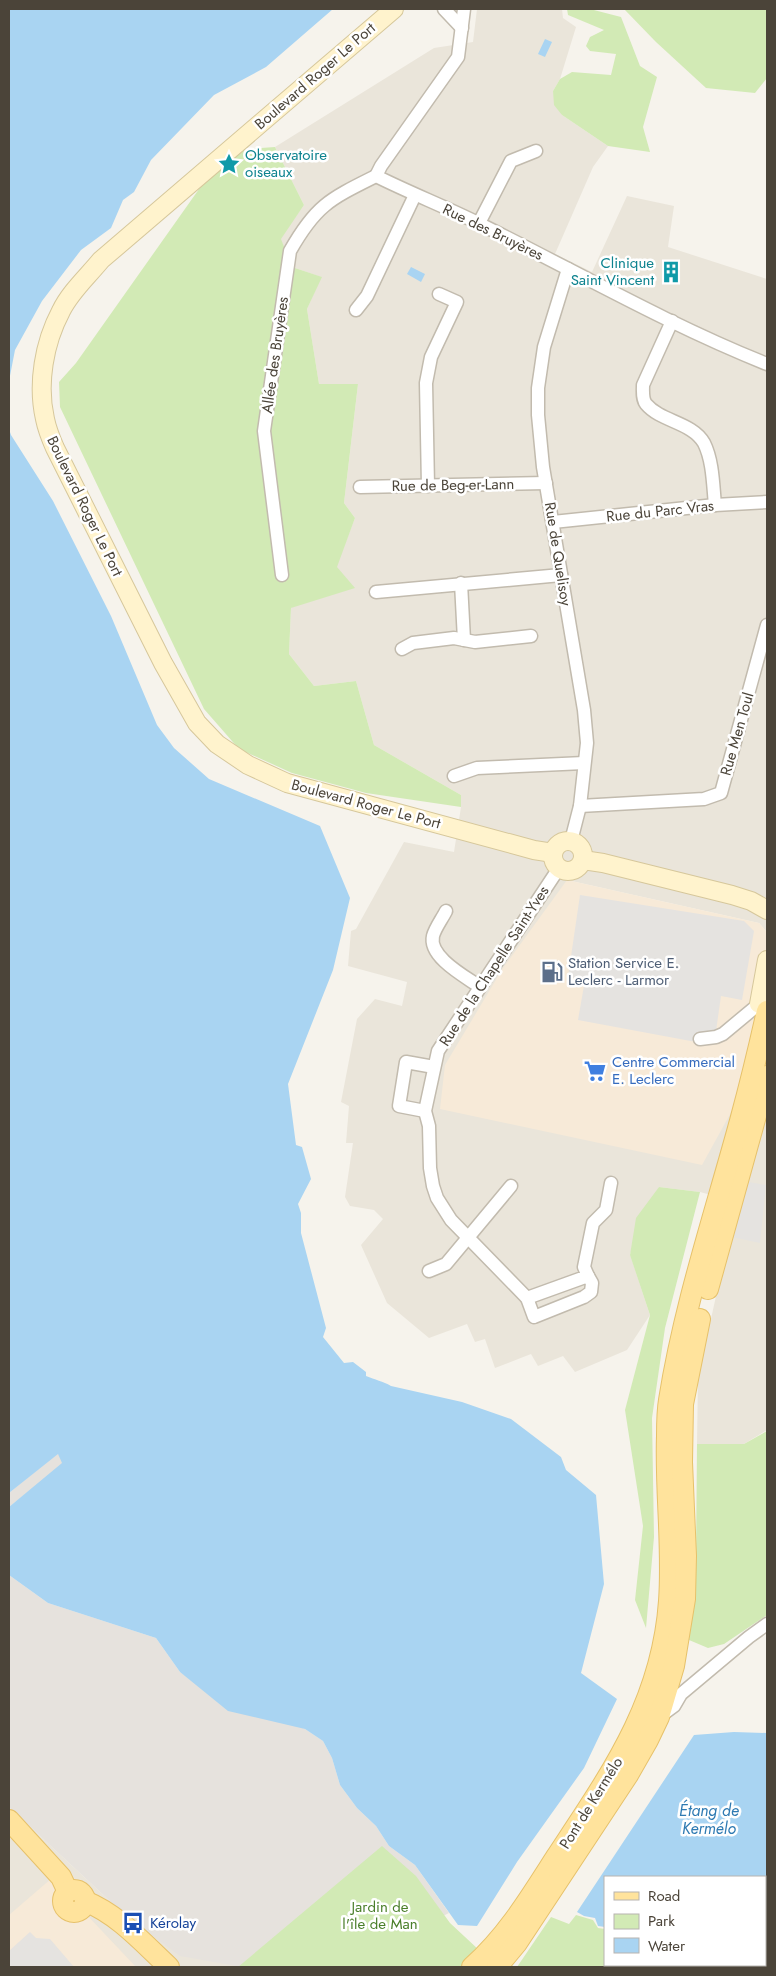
<svg xmlns="http://www.w3.org/2000/svg" width="776" height="1976" font-family="Jost,sans-serif">
	<style>
		.residential { fill: #eae5da }
		.commercial { fill: #f7ead8 }
		.industrial { fill: #e6e2dd }
		.green { fill: #d2eab5 }
		.parking { fill: #e5e3e0 }
		.water { fill: #a9d4f2 }
		.lines { fill: none; stroke-linecap: round; stroke-linejoin: round }
		.street-casing { stroke: #c2bbae; stroke-width: 15 }
		.secondary-casing { stroke: #d6c79b; stroke-width: 20 }
		.primary-casing { stroke: #e6c16a; stroke-width: 22 }
		.street { stroke: #fff; stroke-width: 12 }
		.secondary { stroke: #fff3cd; stroke-width: 18 }
		.primary { stroke: #ffe39c; stroke-width: 20 }
		.labels { text-anchor: middle; dominant-baseline: central; stroke-width: 5; stroke-linejoin: round; paint-order: stroke }
		.street-label { font-size: 15px; fill: #4b4439; stroke: #fff }
		.culture-label { font-size: 15px; fill: #0d838f; stroke: #fff; text-anchor: start }
		.service-label { font-size: 15px; fill: #4e5e75; stroke: #fff; text-anchor: start }
		.shop-label { font-size: 15px; fill: #366cbe; stroke: #fff; text-anchor: start }
		.park-label { font-size: 15px; fill: #4a7f2a; stroke: #fff }
		.transit-label { font-size: 15px; fill: #164399; stroke: #fff; text-anchor: start }
		.water-label { font-size: 16px; font-style: italic; fill: #2e7ab2; stroke: #fff }
	</style>
	<rect width="100%" height="100%" fill="#f6f3ec"/>
	<g class="residential">
		<path d="M477 9H562L563 18 576 27 560 79 553 91 562 115 608 146 593 167 555 254 592 272 627 196 674 206 668 247 767 279V932L759 923 567 880 767 1047V1430L744 1444H697L698 1377 737 1202 700 1192 659 1187 630 1254 650 1315 627 1350 575 1372 563 1356 538 1366 531 1354 495 1368 485 1339 475 1342 467 1324 429 1338 387 1303 361 1245 383 1219 374 1210 350 1206 345 1197 353 1143H346L349 1106 341 1102 357 1019 375 999 402 1006 407 982 348 966 351 931 356 929 404 842 454 852 461 807V795L374 745 356 681 314 686 289 654 291 608 336 567 355 518 344 503 358 384H319L307 309 321 277 292 267 280 238 304 205 275 147 434 48 473 42Z"/>
		<path d="M9 1807 127 1917 291 1967H9Z"/>
	</g>
	<g class="commercial">
		<path d="M567 880 759 923 767 932V1047L702 1165 440 1109 445 1065 503 968Z"/>
		<path d="M52 1878 136 1967H9V1915Z"/>
	</g>
	<g class="industrial">
		<path d="M58 1453 63 1464 9 1507V1493Z"/>
		<path d="M9 1575 48 1603 156 1638 180 1672 193 1681 305 1729 323 1741 332 1758 340 1785 357 1808 376 1826 389 1846 415 1865 449 1913 340 1967H242L180 1956 127 1917 9 1807Z"/>
	</g>
	<g class="green">
		<path d="M567 9H590L621 17 640 66 657 77 643 127 650 152 608 146 562 115 554 105 553 91 560 79 572 72 611 75 616 54 590 51 586 46 590 37 604 30 568 15Z"/>
		<path d="M624 9H767V78L755 93 706 88 656 42Z"/>
		<path d="M275 147 304 205 281 239 292 267 322 277 307 309 319 384H358L344 503 355 518 337 567 355 588 291 608 289 654 314 686 356 681 374 745 461 795V807L366 793 292 773 239 749 204 709 60 407 59 382 76 363 204 182 246 149Z"/>
		<path d="M659 1187 700 1192 665 1328 652 1418 654 1537 646 1628 635 1600 643 1526 625 1410 650 1315 630 1255 636 1218Z"/>
		<path d="M767 1431V1615L724 1644 708 1648 689 1640 696 1557 697 1444H744Z"/>
		<path d="M382 1846 416 1876 450 1923 479 1950 460 1967H238Z"/>
		<path d="M576 1915 593 1920 598 1928 605 1929V1965H765V1949L767 1952V1967H517L551 1917 569 1924Z"/>
	</g>
	<g class="parking">
		<path d="M580 895 744 921 754 931 742 1000 721 996 716 1031 696 1042 578 1020 585 980 568 977Z"/>
		<path d="M743 1181 766 1185 760 1243 732 1237Z"/>
		<path d="M30 1932 36 1938 50 1939 74 1967H9V1951Z"/>
	</g>
	<g class="water">
		<path d="M9 9H333L266 67 214 95 151 160 134 192 123 200 111 228 81 250 42 301 15 350 9 381Z"/>
		<path d="M545 39 552 42 545 57 538 54Z"/>
		<path d="M411 267 425 274 421 282 407 274Z"/>
		<path d="M9 429 11 435 53 501 111 616 157 725 174 748 209 779 320 826 350 898 333 970 288 1084 296 1145 302 1147 311 1179 298 1204 301 1213V1233L326 1328 323 1337 344 1363 353 1362 366 1372V1376C375 1380 383 1381 391 1386L462 1402 511 1419 561 1457 566 1470 596 1495 604 1584 581 1673 617 1699 584 1768 517 1862 477 1926 458 1925 415 1865 389 1846 376 1826 357 1808 340 1785 332 1758 323 1741 305 1729 228 1711 180 1672 156 1638 48 1603 9 1575V1507L62 1463 58 1454 9 1493Z"/>
		<path d="M734 1732 767 1733V1949L765 1946V1877H605V1927L598 1926 595 1918 584 1916 577 1912 694 1735Z"/>
	</g>
	<g class="lines">
		<g class="street-casing">
			<g id="street">
				<path d="M444 9 462 28"/>
				<path d="M464 9 458 57 381 166 376 176C410 193 446 207 480 224 575 271 669 325 767 364"/>
				<path d="M479 223 511 161 536 151"/>
				<path d="M568 269 544 347 538 388V415L543 467 584 710 587 743 580 806 571 841"/>
				<path d="M356 310 367 296 415 195"/>
				<path d="M672 321 643 385C643 391 642 399 646 404 661 422 692 422 704 443 713 461 713 485 715 505"/>
				<path d="M428 486 426 383 431 357 457 302 439 294"/>
				<path d="M360 487 546 483"/>
				<path d="M553 522 715 505 767 502"/>
				<path d="M282 575 264 431 290 251C316 205 330 199 376 176"/>
				<path d="M461 583 464 640"/>
				<path d="M376 592 561 575"/>
				<path d="M402 649 413 643 454 638 475 642 531 636"/>
				<path d="M454 776 477 768 584 763"/>
				<path d="M580 806 704 799 721 793 767 625"/>
				<path d="M559 868 438 1051 425 1111 429 1126 430 1168 433 1186 437 1198 451 1220 527 1298 588 1276 584 1267 593 1223 606 1210 611 1183"/>
				<path d="M446 911C442 919 435 928 433 936 428 957 466 977 480 987"/>
				<path d="M700 1039 716 1037 723 1034 759 1004"/>
				<path d="M425 1111 399 1106 406 1062 434 1067"/>
				<path d="M429 1271 446 1264 511 1186"/>
				<path d="M527 1298 534 1317 584 1297 591 1292 592 1283 588 1276"/>
				<path d="M659 1717 674 1706 681 1694 749 1637 767 1624"/>
			</g>
		</g>
		<g class="secondary-casing">
			<g id="secondary">
				<path d="M394 9 101 260C88 276 70 292 61 311 44 343 37 384 45 419 47 429 51 439 55 448L163 663 197 723 217 744 248 765 287 783 534 850 553 853"/>
				<circle cx="568" cy="856" r="15"/>
				<path d="M583 860 603 863 732 895 751 901 767 910"/>
				<path d="M759 1004 767 960"/>
			</g>
		</g>
		<g class="primary-casing">
			<g id="primary">
				<path d="M708 1289 767 1076"/>
				<path d="M9 1820 61 1877 68 1892"/>
				<circle cx="74" cy="1901" r="11"/>
				<path d="M85 1901C119 1915 143 1943 169 1967"/>
				<path d="M472 1967C507 1936 531 1896 556 1857 610 1775 662 1703 669 1601 673 1546 665 1491 667 1436 667 1424 667 1412 669 1400 684 1305 715 1213 740 1121 750 1084 759 1047 767 1011"/>
				<path d="M497 1967 517 1943 628 1775 648 1740 659 1717 674 1666 685 1599 686 1556 682 1462 683 1404 700 1319"/>
			</g>
		</g>
		<use href="#street" class="street"/>
		<use href="#secondary" class="secondary"/>
		<use href="#primary" class="primary"/>
	</g>
	<defs>
		<g id="sight-bare" transform="scale(1.725)"><path d="M0-6L1.8-2.2L6-1.7L2.9 1.2L3.7 5.4L0 3.3L-3.7 5.4L-2.9 1.2L-6-1.7L-1.8-2.2Z" fill="#0f9aa8" stroke="#fff" stroke-width="2.5" paint-order="stroke"/></g>
		<g id="building-bare" transform="scale(1.725)"><path d="M-4-6H4V6H1V3H-1V6H-4ZM-2.5-4.3h1.7v1.8h-1.7ZM.8-4.3h1.7v1.8H.8ZM-2.5-1h1.7V.8h-1.7ZM.8-1h1.7V.8H.8Z" fill="#0f9aa8" stroke="#fff" stroke-width="2.5" paint-order="stroke"/></g>
		<g id="fuel-bare" transform="scale(1.725)"><path d="M-5.5-6h7V0h2V4h1.3V-2.5L3-4.5l.8-.8L6-3V5H2.5V1h-1V6h-7ZM-4.2-4.7v3.2H.2V-4.7Z" fill="#5c6f8a" stroke="#fff" stroke-width="2.5" paint-order="stroke"/></g>
		<g id="supermarket-bare" transform="scale(1.725)"><path d="M-6-5.5h2.5l.6 2H6L4.5 2H-2.5L-4.4-4H-6ZM-1.5 3.2a1.3 1.3 0 1 0 .1 0ZM3 3.2a1.3 1.3 0 1 0 .1 0Z" fill="#3f7fe0" stroke="#fff" stroke-width="2.5" paint-order="stroke"/></g>
		<g id="bus-bare" transform="scale(1.725)"><path d="M-5-6H5V4H4V6H2V4H-2V6H-4V4H-5ZM-3.5-4V0h7V-4ZM-3.5 1.2v1.5H-2V1.2ZM2 1.2v1.5H3.5V1.2Z" fill="#1a4fb4" stroke="#fff" stroke-width="2.5" paint-order="stroke"/></g>
	</defs>
	<g fill-rule="evenodd">
		<use href="#sight-bare" x="229" y="164"/>
		<use href="#building-bare" x="671" y="272"/>
		<use href="#fuel-bare" x="552" y="972"/>
		<use href="#supermarket-bare" x="595" y="1071"/>
		<use href="#bus-bare" x="133" y="1923"/>
	</g>
	<g class="labels">
		<g class="street-label">
			<text transform="translate(315 76) rotate(-41)">Boulevard Roger Le Port</text>
			<text transform="translate(493 232) rotate(26)">Rue des Bruyères</text>
			<text transform="translate(275 355) rotate(-82)">Allée des Bruyères</text>
			<text transform="translate(453 485) rotate(-1)">Rue de Beg-er-Lann</text>
			<text transform="translate(85 506) rotate(64)">Boulevard Roger Le Port</text>
			<text transform="translate(660 511) rotate(-6)">Rue du Parc Vras</text>
			<text transform="translate(558 554) rotate(81)">Rue de Quelisoy</text>
			<text transform="translate(737 734) rotate(-74)">Rue Men Toul</text>
			<text transform="translate(366 804) rotate(15)">Boulevard Roger Le Port</text>
			<text transform="translate(494 966) rotate(-57)">Rue de la Chapelle Saint-Yves</text>
			<text transform="translate(591 1803) rotate(-58)">Pont de Kermélo</text>
		</g>
		<g class="culture-label">
			<text x="245" y="155">Observatoire<tspan x="245" dy="17">oiseaux</tspan></text>
			<text x="654" y="263" text-anchor="end">Clinique<tspan x="654" dy="17">Saint Vincent</tspan></text>
		</g>
		<g class="service-label">
			<text x="568" y="963">Station Service E.<tspan x="568" dy="17">Leclerc - Larmor</tspan></text>
		</g>
		<g class="shop-label">
			<text x="612" y="1062">Centre Commercial<tspan x="612" dy="17">E. Leclerc</tspan></text>
		</g>
		<g class="park-label">
			<text x="380" y="1907">Jardin de<tspan x="380" dy="17">l'île de Man</tspan></text>
		</g>
		<g class="transit-label">
			<text x="150" y="1923">Kérolay</text>
		</g>
		<g class="water-label">
			<text x="709" y="1810">Étang de<tspan x="709" dy="18">Kermélo</tspan></text>
		</g>
	</g>
	<rect width="776" height="1976" fill="none" stroke="#4b4439" stroke-width="20"/>
	<rect x="604" y="1876" width="162" height="90" fill="#ffffff" stroke="#b7b4b0"/>
	<rect x="614" y="1892" width="25" height="8" fill="#ffe39c" stroke="#b7b4b0"/>
	<text x="648" y="1901" font-size="15" fill="#4b4439">Road</text>
	<rect x="614" y="1914" width="25" height="15" fill="#d2eab5" stroke="#b7b4b0"/>
	<text x="648" y="1926" font-size="15" fill="#4b4439">Park</text>
	<rect x="614" y="1938" width="25" height="15" fill="#a9d4f2" stroke="#b7b4b0"/>
	<text x="648" y="1951" font-size="15" fill="#4b4439">Water</text>
</svg>
